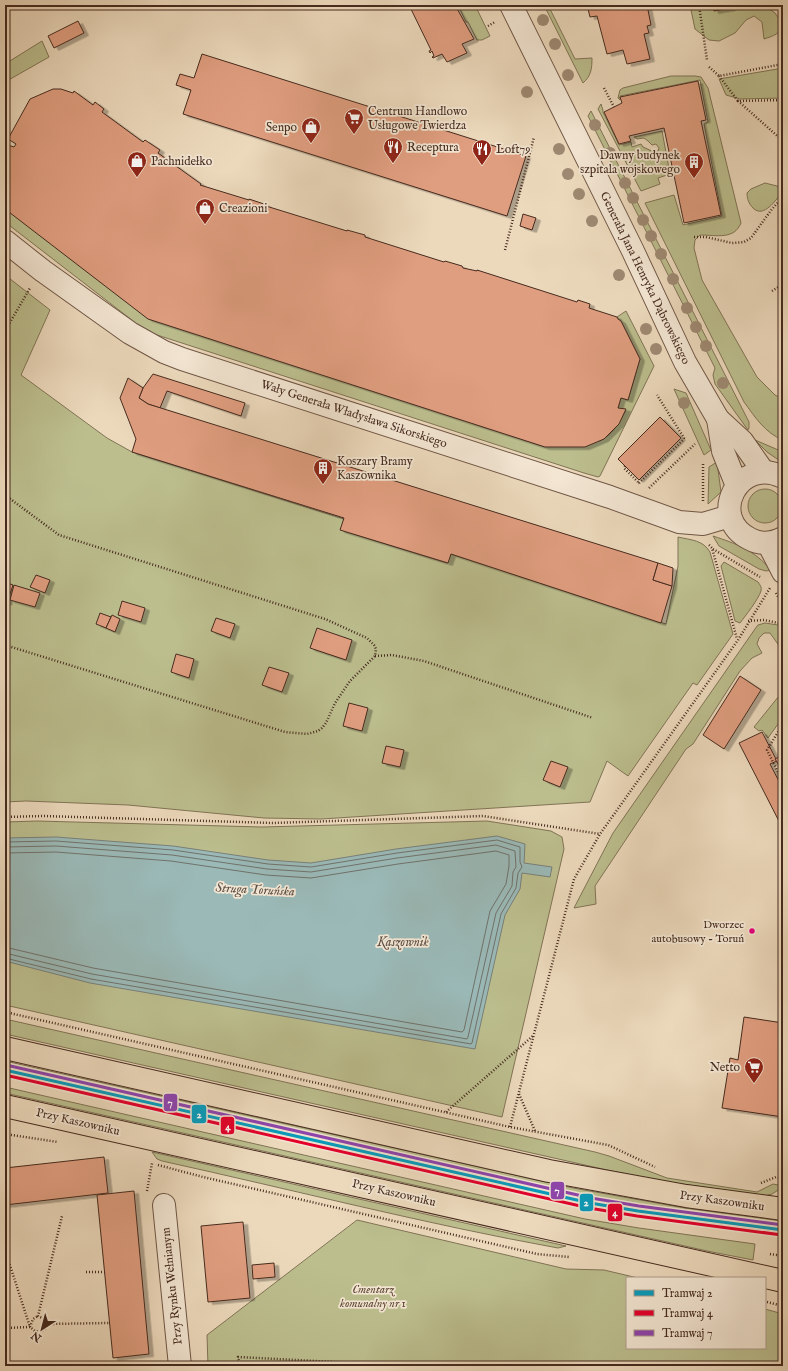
<svg xmlns="http://www.w3.org/2000/svg" width="788" height="1371" font-family="'IM FELL English',serif">
	<style>
		.green { fill: #bcbe8e; stroke: #817456 }
		.water { fill: #9ab9b7; stroke: #78807a }
		.lines { fill: none; stroke-linecap: round; stroke-linejoin: round }
		.shore { stroke: #70726b; stroke-width: 1 }
		.building { fill: #e09e80; stroke: #462b1f; filter: url(#shadow) }
		.minor-casing { stroke: #705646; stroke-width: 24 }
		.major-casing { stroke: #462b1f; stroke-width: 24 }
		.path { stroke: #462b1f; stroke-width: 2.5; stroke-dasharray: 1 2; stroke-linecap: butt }
		.minor { stroke: #f3e6d3; stroke-width: 22 }
		.major { stroke: #ecd9bc; stroke-width: 22 }
		.tram-1-casing { stroke: #f3e6d3; stroke-width: 6 }
		.tram-2-casing { stroke: #f3e6d3; stroke-width: 6 }
		.tram-3-casing { stroke: #f3e6d3; stroke-width: 6 }
		.tram-1 { stroke: #079cbc; stroke-width: 3 }
		.tram-2 { stroke: #e4002b; stroke-width: 3 }
		.tram-3 { stroke: #8e44ad; stroke-width: 3 }
		.tree { fill: #9e8972 }
		.bus-dot { fill: #e5007d; stroke: #f3e6d3; stroke-width: 1.5 }
		.labels { text-anchor: middle; dominant-baseline: central; stroke-width: 3.5; stroke-linejoin: round; paint-order: stroke }
		.bus-label { font-size: 11px; fill: #462b1f; stroke: #f3e6d3; text-anchor: end }
		.poi-label { font-size: 12px; fill: #462b1f; stroke: #f3e6d3; text-anchor: start }
		.street-label { font-size: 12px; fill: #462b1f; stroke: #f3e6d3 }
		.park-label { font-size: 12px; font-style: italic; fill: #5e4835; stroke: #f3e6d3 }
		.water-label { font-size: 13px; font-style: italic; fill: #5b4e45; stroke: #f3e6d3 }
		.line-badge { stroke: #f3e6d3; stroke-width: 1.5 }
		.badge-label { font-size: 11px; text-anchor: middle; font-weight: bold; fill: #fff }
	</style>
	<defs>
		<filter id="shadow"><feDropShadow dx="4.5" dy="2.5" stdDeviation="0" flood-color="#0004"/></filter>
	</defs>
	<rect width="100%" height="100%" fill="#ecd9bc"/>
	<filter id="stains"><feTurbulence type="fractalNoise" baseFrequency=".005" numOctaves="4"/><feColorMatrix values="0 0 0 0 .2 0 0 0 0 .09 0 0 0 0 .02 0 0 0 .5 -.17"/></filter>
	<radialGradient id="worn" r=".72"><stop offset=".6" stop-color="#630" stop-opacity="0"/><stop offset="1" stop-color="#630" stop-opacity=".3"/></radialGradient>
	<g class="green">
		<path d="M458 5H475L490 36 482 40H477L468 22H466Z"/>
		<path d="M544 5H548L575 59 592 58C592 69 591 76 583 83Z"/>
		<path d="M690 5H764L775 13 783 24C781 34 773 36 764 39L762 22 754 16 746 20 735 33 719 41 709 40 695 29Z"/>
		<path d="M42 41 49 57 5 82V64Z"/>
		<path d="M783 68V98L740 99 726 95 719 79Z"/>
		<path d="M671 76H695L701 77 708 88 741 223C734 240 717 235 700 235L695 240 694 248 702 280 757 377 775 395 783 399V440C765 433 755 417 744 402L645 203 674 195 683 225 722 216 704 124 708 122 700 80 620 96V100L618 98 620 90 623 88Z"/>
		<path d="M601 104 603 110V112L619 145 631 142 632 147 641 144 643 147 654 152 658 151 659 148 656 144 652 145 648 141 644 138 637 139 634 137 662 131 670 174 658 178 660 184 641 191 598 109Z"/>
		<path d="M591 111 749 422V428L748 430 715 384 713 375 715 368 588 116Z"/>
		<path d="M5 159 599 441C612 436 620 422 626 410L618 408 621 398 628 400 640 359 621 321 618 319 617 317 626 311 654 366 600 476 598 477 584 473 154 334 137 324 5 222Z"/>
		<path d="M765 183 777 186 783 192C776 199 764 219 753 208 749 204 747 199 747 193L751 189Z"/>
		<path d="M5 275 50 310 21 375 107 438 132 452 344 519 341 530 447 563 451 554 666 624 678 566V537C691 540 703 540 710 552L733 634 697 685 693 683 628 776 607 761 590 802 321 819 264 818 128 805 26 801 5 802Z"/>
		<path d="M674 389 686 393 711 450 704 455Z"/>
		<path d="M755 440 783 452V463L767 452Z"/>
		<path d="M717 462 721 492 708 504 709 467Z"/>
		<circle cx="765" cy="506" r="17"/>
		<path d="M713 536C737 544 754 550 771 570L766 571 759 569 719 546Z"/>
		<path d="M724 562 758 582C760 585 762 587 761 591 758 600 746 615 740 623L735 621 721 566Z"/>
		<path d="M765 623 778 625 783 627V645L780 647 770 633H764L759 638 757 644 762 653 752 658 740 671 693 744 686 749 595 886 596 904 574 908 613 833 755 629 758 625Z"/>
		<path d="M783 691V717L768 738 762 730 759 731 754 727Z"/>
		<path d="M37 821 262 827 487 821 551 831 562 837 564 849 502 1117 5 1005V822Z"/>
		<path d="M5 1019 595 1152 609 1156 667 1178 757 1192 773 1184 783 1186V1187L772 1194 764 1196 662 1181 607 1170 5 1034Z"/>
		<path d="M5 1061 573 1188 685 1208 783 1221V1226L644 1207 575 1195 355 1145 230 1118 5 1065Z"/>
		<path d="M5 1087 585 1219 639 1228 755 1244 753 1260 707 1251 5 1093Z"/>
		<path d="M152 1152 566 1246 558 1248C425 1224 294 1190 162 1161L157 1159Z"/>
		<path d="M357 1220 566 1269 604 1270 638 1278H627V1348H765V1309L783 1314V1366H208L207 1335Z"/>
	</g>
	<path class="water" d="M497 836 525 844 524 863 552 867 550 877 522 873 520 889 505 915 475 1049 90 983 5 961V838L56 837 173 846 268 860 311 863 396 849Z"/>
	<g class="lines">
		<g class="shore">
			<path d="M5 842 56 841 173 850 268 864 311 867 397 853 497 840 520 847V862L522 867 518 873 516 888 501 914 472 1043 471 1044 91 979 5 958"/>
			<path d="M5 847 56 846 172 855 267 869 311 872 397 858 496 845 515 851 516 867 513 872 512 886 496 913 468 1037 467 1039 92 974 5 953"/>
			<path d="M5 853 56 852 171 861 266 875 311 878 398 864 496 851 509 855V866L506 884 490 911 464 1030 462 1032 93 968 5 947"/>
		</g>
	</g>
	<g class="building">
		<path d="M409 5H455L474 39 462 44 467 53 447 62 442 54 433 58 432 57 434 56 432 51 430 53 429 51 431 50Z"/>
		<path d="M587 5H647L651 25 647 26 649 33 644 34 650 59 627 64 623 50 607 54 597 16 590 17Z"/>
		<path d="M712 5H731V8L714 11Z"/>
		<path d="M78 21 84 33 54 48 48 36Z"/>
		<path d="M202 54 526 156 507 216 183 114 191 90 176 85 180 74 194 78Z"/>
		<path d="M698 81 706 120 701 121 721 215 684 223 664 128 629 136 631 141 619 144 604 112 622 103 620 97Z"/>
		<path d="M53 89H61L73 93 74 91 93 105 95 102 104 109 102 112 143 142 145 140 160 150 158 153 201 184 200 185 249 200V199L267 205 266 206 347 231V230L365 235V237L444 262 445 261 462 266 463 268 477 271V270L577 302 578 300 590 304 589 308 617 317 618 319 621 321 640 359 628 400 621 398 618 408 626 409 619 424 604 439 585 447H545L148 319 5 209V144L14 147 16 144 8 139 30 99Z"/>
		<path d="M523 214 536 218 532 230 520 226Z"/>
		<path d="M153 374 245 403 241 416 167 391 160 408 148 404 139 398 143 388Z"/>
		<path d="M128 378 143 388 139 398 148 404 658 563 653 580 672 586 661 623 451 554 448 563 340 530 344 518 132 452 136 439 120 398Z"/>
		<path d="M660 417 681 438 639 480 618 459Z"/>
		<path d="M658 563 673 568 672 586 653 580Z"/>
		<path d="M36 575 50 580 45 593 30 587Z"/>
		<path d="M5 582 13 585 7 603 5 602Z"/>
		<path d="M14 585 40 593 35 607 10 600Z"/>
		<path d="M122 601 145 608 141 622 118 615Z"/>
		<path d="M100 613 111 617 106 628 96 624Z"/>
		<path d="M112 615 120 619 115 632 106 628Z"/>
		<path d="M216 618 235 624 230 638 211 631Z"/>
		<path d="M317 628 352 640 346 660 310 648Z"/>
		<path d="M176 654 194 659 189 678 171 672Z"/>
		<path d="M269 667 289 673 282 692 262 685Z"/>
		<path d="M740 676 761 690 724 749 703 735Z"/>
		<path d="M349 703 368 708 362 731 343 726Z"/>
		<path d="M762 732 777 761 770 764 783 789V829L739 743Z"/>
		<path d="M386 746 404 750 400 767 382 763Z"/>
		<path d="M783 755V772L775 759Z"/>
		<path d="M551 761 568 767 560 787 543 780Z"/>
		<path d="M744 1017 783 1023V1117L722 1108 730 1058 738 1060Z"/>
		<path d="M104 1157 108 1193 5 1205V1168Z"/>
		<path d="M134 1191 149 1354 113 1358 97 1195Z"/>
		<path d="M243 1222 250 1298 208 1302 201 1226Z"/>
		<path d="M274 1263 275 1277 253 1279 252 1265Z"/>
		<path d="M66 1363V1366H56V1364Z"/>
	</g>
	<g class="lines">
		<g class="minor-casing">
			<g id="minor">
				<path d="M511 5 632 249 685 362 718 419 742 441 763 471"/>
				<path d="M5 241 43 271 130 333 164 352 182 359 610 497 679 522 703 524 730 516"/>
				<path d="M718 419 723 451 737 486"/>
				<path d="M783 477C738 455 707 518 750 539 761 545 773 543 783 538"/>
				<path d="M768 543 783 572"/>
				<path d="M164 1205 180 1366"/>
			</g>
		</g>
		<g class="major-casing">
			<g id="major">
				<path d="M5 1048 549 1171 686 1196 783 1209"/>
				<path d="M5 1106 783 1281"/>
			</g>
		</g>
		<g class="path">
			<path d="M699 5 707 60"/>
			<path d="M775 5 783 15"/>
			<path d="M488 26 495 22"/>
			<path d="M709 67 719 76 783 64"/>
			<path d="M719 76 738 101"/>
			<path d="M604 88 614 107"/>
			<path d="M783 100 738 101 783 141"/>
			<path d="M694 237H706L732 243 744 242 751 238 772 209 783 197"/>
			<path d="M505 250 534 137"/>
			<path d="M772 291 783 284"/>
			<path d="M5 331 30 288"/>
			<path d="M625 466 624 468 639 483H638"/>
			<path d="M639 483 683 440 684 438 657 395"/>
			<path d="M649 488 695 444"/>
			<path d="M5 495 59 535 325 619 367 638 374 645 376 649 375 656 350 681 335 703 326 723 322 728 318 731 307 734 285 732 5 645"/>
			<path d="M703 501V462"/>
			<path d="M709 545 712 548 737 639"/>
			<path d="M713 549 760 577"/>
			<path d="M776 593 783 606"/>
			<path d="M748 621 764 620 783 624"/>
			<path d="M375 656 392 655 424 661 593 718"/>
			<path d="M783 724 767 750 783 782"/>
			<path d="M5 817 43 816 273 823 483 816 600 834"/>
			<path d="M5 1012 510 1127 608 1145 655 1167"/>
			<path d="M519 1094 535 1131"/>
			<path d="M446 1112 534 1035"/>
			<path d="M510 1127 574 879 600 834 738 640 770 588"/>
			<path d="M5 1134 58 1142"/>
			<path d="M158 1165 203 1177 537 1254 569 1257"/>
			<path d="M761 1183 776 1177 783 1178"/>
			<path d="M147 1191 152 1163"/>
			<path d="M5 1250 30 1327 33 1319 38 1316"/>
			<path d="M770 1254 783 1256"/>
			<path d="M86 1272H105"/>
			<path d="M767 1302 783 1306"/>
			<path d="M47 1324 44 1319 38 1316 62 1216"/>
			<path d="M5 1328 30 1327 35 1331 40 1332 45 1329 47 1324 109 1323"/>
			<path d="M240 1366 238 1357 413 1366"/>
		</g>
		<use href="#minor" class="minor"/>
		<use href="#major" class="major"/>
		<g class="tram-1-casing">
			<path id="tram-1" d="M5 1070 590 1203 638 1211 783 1230"/>
		</g>
		<g class="tram-2-casing">
			<path id="tram-2" d="M5 1075 589 1208 637 1216 782 1235"/>
		</g>
		<g class="tram-3-casing">
			<path id="tram-3" d="M6 1065 591 1198 639 1206 783 1225"/>
		</g>
		<use href="#tram-1" class="tram-1"/>
		<use href="#tram-2" class="tram-2"/>
		<use href="#tram-3" class="tram-3"/>
	</g>
	<g class="tree">
		<circle cx="543" cy="20" r="6"/>
		<circle cx="555" cy="44" r="6"/>
		<circle cx="568" cy="75" r="6"/>
		<circle cx="527" cy="92" r="6"/>
		<circle cx="595" cy="125" r="6"/>
		<circle cx="559" cy="149" r="6"/>
		<circle cx="610" cy="153" r="6"/>
		<circle cx="568" cy="174" r="6"/>
		<circle cx="625" cy="183" r="6"/>
		<circle cx="579" cy="194" r="6"/>
		<circle cx="633" cy="198" r="6"/>
		<circle cx="643" cy="220" r="6"/>
		<circle cx="592" cy="221" r="6"/>
		<circle cx="651" cy="236" r="6"/>
		<circle cx="661" cy="254" r="6"/>
		<circle cx="619" cy="275" r="6"/>
		<circle cx="673" cy="279" r="6"/>
		<circle cx="687" cy="308" r="6"/>
		<circle cx="696" cy="327" r="6"/>
		<circle cx="646" cy="329" r="6"/>
		<circle cx="706" cy="346" r="6"/>
		<circle cx="656" cy="349" r="6"/>
		<circle cx="723" cy="383" r="6"/>
		<circle cx="684" cy="403" r="6"/>
	</g>
	<defs>
		<g id="supermarket-pin" transform="scale(1)"><path d="M0 17L-7.5 6A9.5 9.5 0 1 1 7.5 6Z" fill="#8f2418" stroke="#f3e6d3"/><path d="M-6-5.5h2.5l.6 2H6L4.5 2H-2.5L-4.4-4H-6ZM-1.5 3.2a1.3 1.3 0 1 0 .1 0ZM3 3.2a1.3 1.3 0 1 0 .1 0Z" fill="#fff"/></g>
		<g id="shop-pin" transform="scale(1)"><path d="M0 17L-7.5 6A9.5 9.5 0 1 1 7.5 6Z" fill="#8f2418" stroke="#f3e6d3"/><path d="M-5-2.5h2.3a2.7 3.5 0 0 1 5.4 0H5L5.5 6h-11ZM-1.5-2.5h3a1.5 2.3 0 0 0-3 0Z" fill="#fff"/></g>
		<g id="restaurant-pin" transform="scale(1)"><path d="M0 17L-7.5 6A9.5 9.5 0 1 1 7.5 6Z" fill="#8f2418" stroke="#f3e6d3"/><path d="M-5-6h1v4h1v-4h1v4h1v-4h1v5L-1.5 .5V6h-2V.5L-5-1ZM5-6V6H3V1.5H1.5Q1.5-4 5-6Z" fill="#fff"/></g>
		<g id="building-pin" transform="scale(1)"><path d="M0 17L-7.5 6A9.5 9.5 0 1 1 7.5 6Z" fill="#8f2418" stroke="#f3e6d3"/><path d="M-4-6H4V6H1V3H-1V6H-4ZM-2.5-4.3h1.7v1.8h-1.7ZM.8-4.3h1.7v1.8H.8ZM-2.5-1h1.7V.8h-1.7ZM.8-1h1.7V.8H.8Z" fill="#fff"/></g>
	</defs>
	<g fill-rule="evenodd">
		<use href="#supermarket-pin" x="354" y="118"/>
		<use href="#shop-pin" x="311" y="127"/>
		<use href="#restaurant-pin" x="393" y="147"/>
		<use href="#restaurant-pin" x="482" y="149"/>
		<use href="#shop-pin" x="137" y="161"/>
		<use href="#building-pin" x="694" y="162"/>
		<use href="#shop-pin" x="205" y="208"/>
		<use href="#building-pin" x="323" y="468"/>
		<use href="#supermarket-pin" x="754" y="1067"/>
	</g>
	<circle class="bus-dot" cx="752" cy="931" r="3.5"/>
	<g class="labels">
		<g class="bus-label">
			<text x="744" y="925">Dworzec<tspan x="744" dy="14">autobusowy - Toruń</tspan></text>
		</g>
		<g class="poi-label">
			<text x="368" y="111">Centrum Handlowo<tspan x="368" dy="14">Usługowe Twierdza</tspan></text>
			<text x="297" y="127" text-anchor="end">Senpo</text>
			<text x="407" y="147">Receptura</text>
			<text x="496" y="149">Loft79</text>
			<text x="680" y="155" text-anchor="end">Dawny budynek<tspan x="680" dy="14">szpitala wojskowego</tspan></text>
			<text x="151" y="161">Pachnidełko</text>
			<text x="219" y="208">Creazioni</text>
			<text x="337" y="461">Koszary Bramy<tspan x="337" dy="14">Kaszownika</tspan></text>
			<text x="740" y="1067" text-anchor="end">Netto</text>
		</g>
		<g class="street-label">
			<text transform="translate(645 278) rotate(64)">Generała Jana Henryka Dąbrowskiego</text>
			<text transform="translate(354 414) rotate(18)">Wały Generała Władysława Sikorskiego</text>
			<text transform="translate(78 1122) rotate(13)">Przy Kaszowniku</text>
			<text transform="translate(394 1193) rotate(13)">Przy Kaszowniku</text>
			<text transform="translate(722 1201) rotate(8)">Przy Kaszowniku</text>
			<text transform="translate(172 1286) rotate(-96)">Przy Rynku Wełnianym</text>
		</g>
		<g class="park-label">
			<text x="373" y="1289">Cmentarz<tspan x="373" dy="14">komunalny nr 1</tspan></text>
		</g>
		<g class="water-label">
			<text transform="translate(255 890) rotate(3)">Struga Toruńska</text>
			<text x="403" y="942">Kaszownik</text>
		</g>
	</g>
	<g class="line-badge">
		<rect x="163" y="1093" width="15" height="19" rx="4" fill="#8e44ad"/>
		<rect x="191" y="1104" width="16" height="20" rx="4" fill="#079cbc"/>
		<rect x="220" y="1116" width="15" height="19" rx="4" fill="#e4002b"/>
		<rect x="550" y="1181" width="15" height="19" rx="4" fill="#8e44ad"/>
		<rect x="579" y="1193" width="15" height="19" rx="4" fill="#079cbc"/>
		<rect x="607" y="1203" width="16" height="19" rx="4" fill="#e4002b"/>
	</g>
	<g class="badge-label">
		<text x="170" y="1106">7</text>
		<text x="199" y="1118">2</text>
		<text x="228" y="1130">4</text>
		<text x="557" y="1194">7</text>
		<text x="586" y="1206">2</text>
		<text x="615" y="1216">4</text>
	</g>
	<rect width="788" height="1371" fill="none" stroke="#ecd9bc" stroke-width="20"/>
	<rect x="6" y="6" width="776" height="1359" fill="none" stroke="#462b1f" stroke-width="2"/>
	<rect x="10" y="10" width="768" height="1351" fill="none" stroke="#462b1f"/>
	<rect x="626" y="1277" width="140" height="72" fill="#f3e6d3" stroke="#ae9b8b"/>
	<rect x="634" y="1290" width="20" height="6" fill="#079cbc" stroke="#ae9b8b"/>
	<text x="662" y="1297" font-size="12" fill="#462b1f">Tramwaj 2</text>
	<rect x="634" y="1310" width="20" height="6" fill="#e4002b" stroke="#ae9b8b"/>
	<text x="662" y="1317" font-size="12" fill="#462b1f">Tramwaj 4</text>
	<rect x="634" y="1330" width="20" height="6" fill="#8e44ad" stroke="#ae9b8b"/>
	<text x="662" y="1337" font-size="12" fill="#462b1f">Tramwaj 7</text>
	<g transform="translate(42 1329) rotate(216)" stroke="#f3e6d3" stroke-width="3" paint-order="stroke">
	<path d="M0-3L7 15L0 10L-7 15Z" fill="#462b1f"/>
	<text y="-6" font-size="11" font-weight="bold" text-anchor="middle" fill="#462b1f">N</text>
	</g>
	<rect width="100%" height="100%" filter="url(#stains)"/>
	<rect width="100%" height="100%" fill="url(#worn)"/>
</svg>
